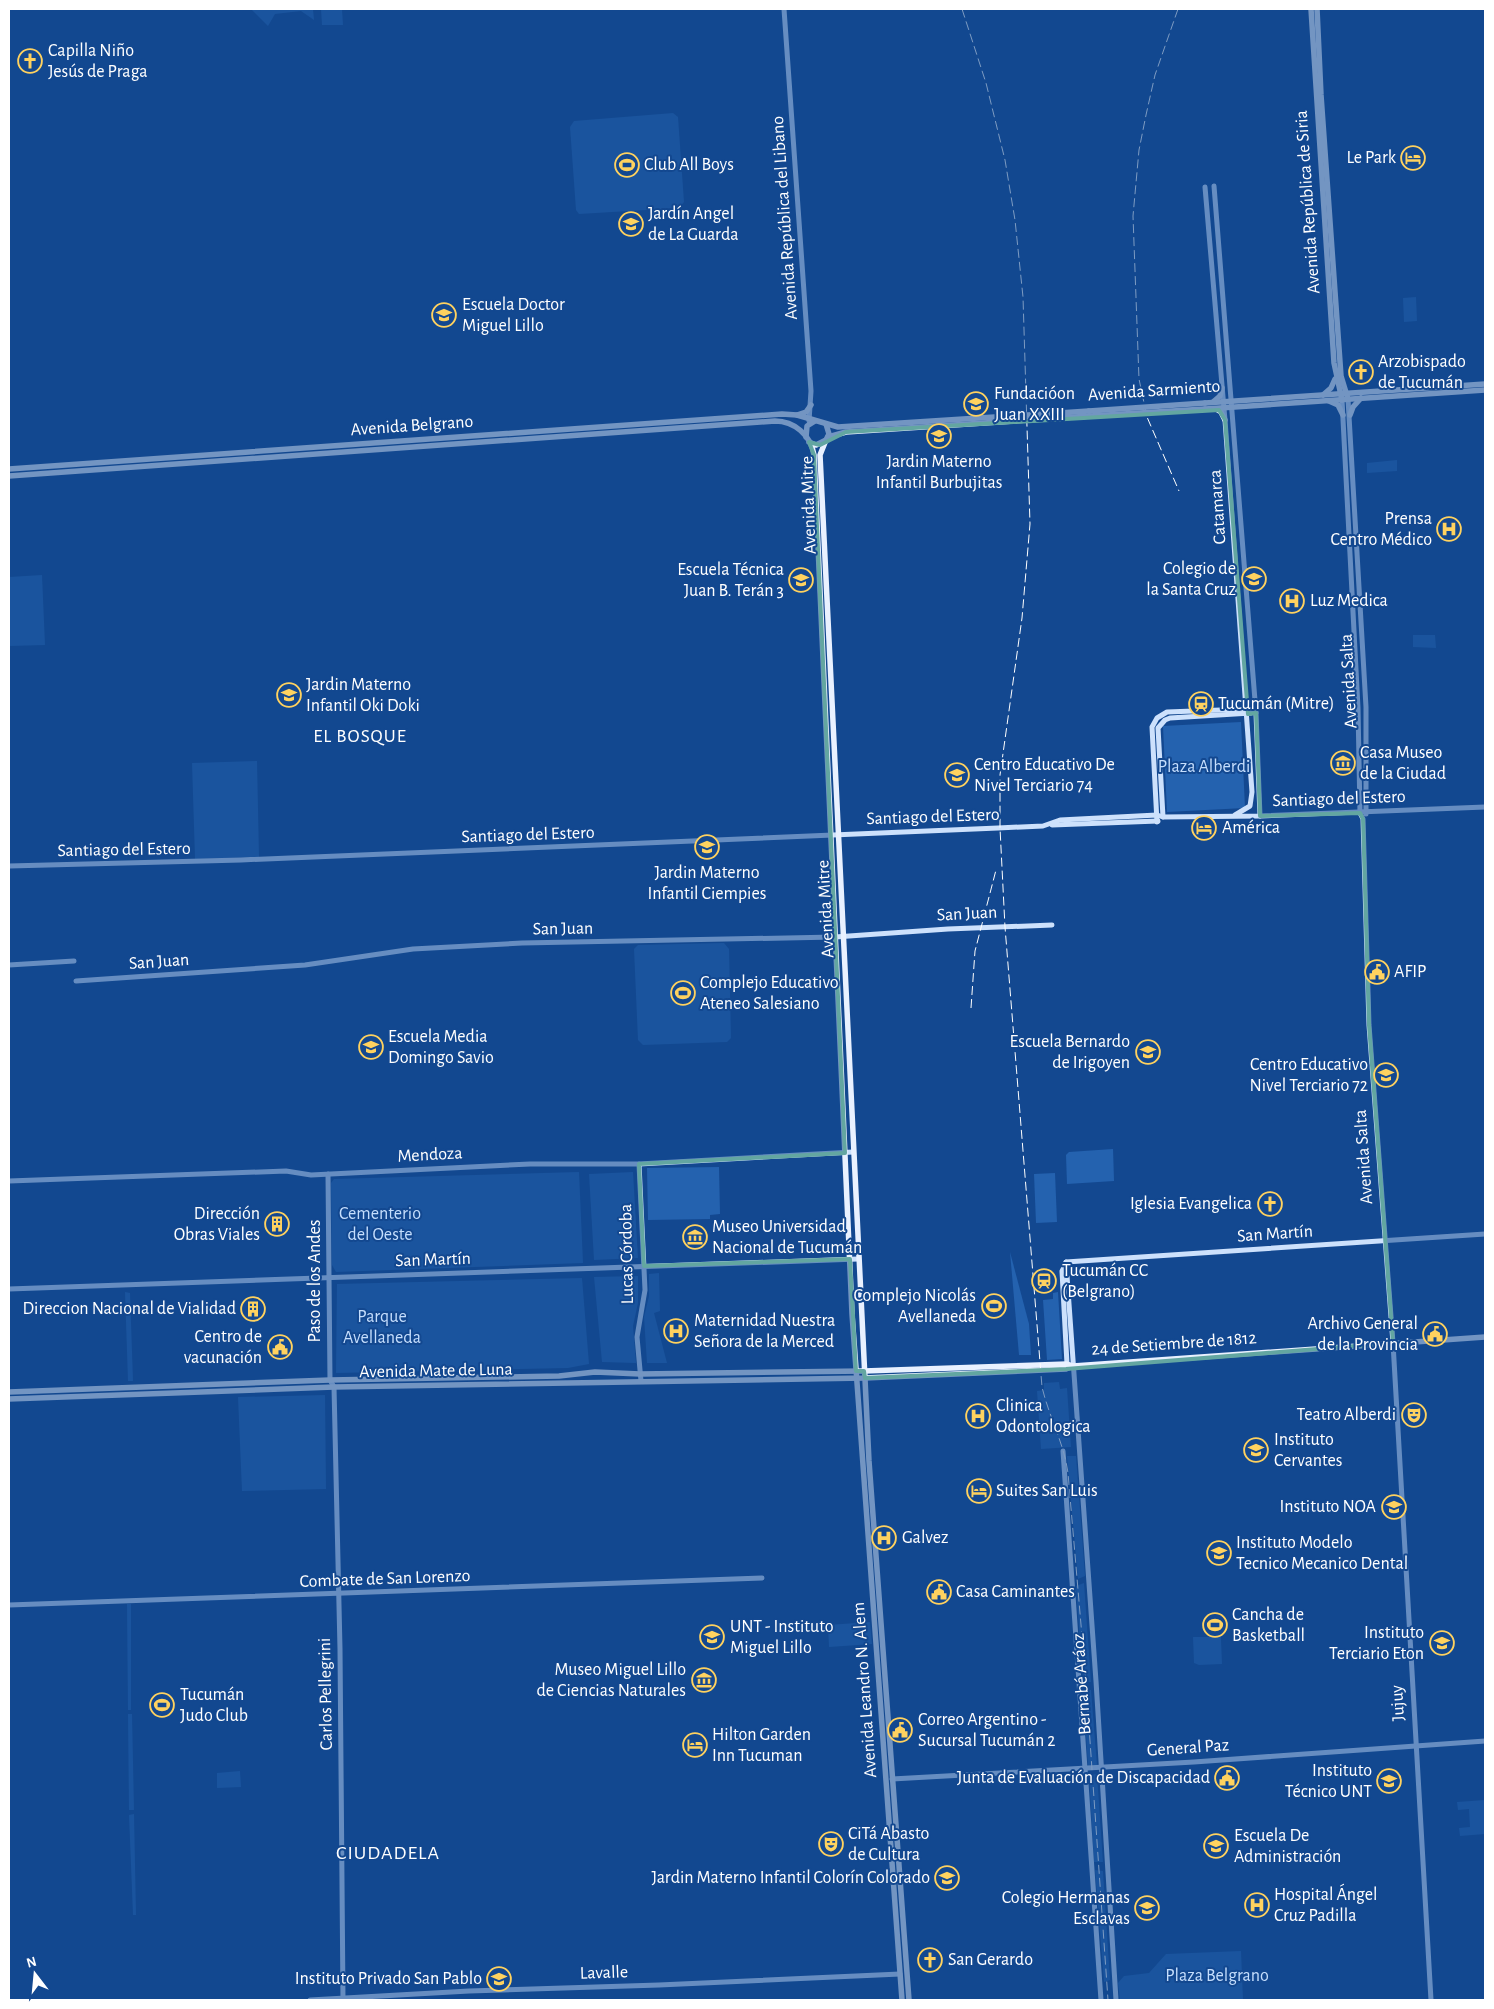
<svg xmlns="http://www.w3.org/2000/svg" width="1494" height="2009" font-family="'Alegreya Sans',sans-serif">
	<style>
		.green { fill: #2462af }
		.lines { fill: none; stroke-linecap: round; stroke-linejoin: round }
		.secondary { stroke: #cde1fc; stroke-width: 5 }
		.primary { stroke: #e9f1ff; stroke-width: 5.5 }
		.rail { stroke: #fff; stroke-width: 1; stroke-dasharray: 9 4; stroke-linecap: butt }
		.primary-bridge { stroke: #e9f1ff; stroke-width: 5.5 }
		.marked { fill: none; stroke: #63a6a1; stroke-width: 4; stroke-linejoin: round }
		.labels { text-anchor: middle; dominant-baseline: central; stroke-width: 4; stroke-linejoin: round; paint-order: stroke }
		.poi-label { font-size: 18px; fill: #fff; stroke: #134890; text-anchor: start }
		.street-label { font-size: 18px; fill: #fff; stroke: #134890 }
		.park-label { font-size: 18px; fill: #c5defd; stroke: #134890 }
		.neighbourhood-label { font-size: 19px; letter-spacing: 1px; fill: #fff; stroke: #134890 }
		.quarter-label { font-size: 20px; letter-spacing: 1px; fill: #fff; stroke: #134890 }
	</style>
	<rect width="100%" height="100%" fill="#134890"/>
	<g class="green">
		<path d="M251 9H313L314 20 301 11 275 14 268 26Z"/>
		<path d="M321 9H342L343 25H322Z"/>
		<path d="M673 113 678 117 684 202 679 208 579 214 576 210 570 127 574 121Z"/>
		<path d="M1416 297 1417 321 1404 322 1403 298Z"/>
		<path d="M1397 460V471L1367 473V463Z"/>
		<path d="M42 575 45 645 9 646V577Z"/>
		<path d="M1413 635H1435L1436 648 1413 647Z"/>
		<path d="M1241 722 1245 808 1167 812 1163 726Z"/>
		<path d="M257 761 259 857 195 859 192 763Z"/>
		<path d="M724 943 729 949 731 1038 727 1042 643 1045 638 1040 634 949 638 945Z"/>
		<path d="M1113 1149 1114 1181 1067 1184 1066 1155 1069 1152Z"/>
		<path d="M719 1167 720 1214 710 1215V1219L648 1220 647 1168Z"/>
		<path d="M579 1172 583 1263 336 1272 332 1265 331 1183 334 1179Z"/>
		<path d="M633 1172 638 1258 594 1260 589 1174Z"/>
		<path d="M1055 1173 1057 1222 1036 1223 1034 1174Z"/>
		<path d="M1010 1252 1029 1324 1031 1355H1019Z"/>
		<path d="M659 1273 660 1311 654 1313 667 1363H647L644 1317 649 1296V1274Z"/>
		<path d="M638 1276V1303L633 1326 636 1363 602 1362 594 1277Z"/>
		<path d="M582 1278 589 1364 568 1368 336 1373 337 1284Z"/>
		<path d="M125 1292 130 1293 133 1381H128Z"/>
		<path d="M1058 1292 1062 1359 1047 1360 1043 1300 1053 1299V1293Z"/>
		<path d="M1059 1382 1060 1389 1067 1388 1071 1447 1041 1449 1037 1391 1044 1390V1383Z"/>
		<path d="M325 1395 326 1489 242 1491 238 1397Z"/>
		<path d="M1067 1456H1076L1085 1576 1078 1579Z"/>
		<path d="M1084 1583 1091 1682H1083L1076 1586Z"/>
		<path d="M127 1604H131V1710H128Z"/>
		<path d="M1220 1615 1222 1664 1199 1665 1194 1663 1193 1637H1209L1207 1616Z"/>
		<path d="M870 1622 872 1644 829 1647 828 1625Z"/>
		<path d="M1083 1690H1091L1097 1765 1088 1766Z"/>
		<path d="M128 1714H132L134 1810H129Z"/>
		<path d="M240 1771 241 1787 217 1788V1773Z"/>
		<path d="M1097 1774 1103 1862H1094L1089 1775Z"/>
		<path d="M1485 1800V1834L1460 1836 1459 1828 1470 1827 1469 1809 1458 1810 1457 1802Z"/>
		<path d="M134 1814 136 1915H133L129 1815Z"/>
		<path d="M1095 1870 1103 1871 1110 1980 1104 1982Z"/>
		<path d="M1241 1951 1243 2000H1120L1118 1983 1124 1976 1149 1973 1166 1954Z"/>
	</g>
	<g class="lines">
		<g class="secondary">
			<path d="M784 9 811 391 809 421"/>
			<path d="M1214 186 1256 713 1260 816"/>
			<path d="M1205 187 1225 420 1252 792 1250 806 1235 815"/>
			<path d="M1348 399 1366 707V814"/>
			<path d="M1342 400 1358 708 1360 813 1363 819 1369 1025 1393 1343 1431 2000"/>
			<path d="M1163 817 1158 728 1165 720 1170 718 1251 713"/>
			<path d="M1157 822 1152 727 1157 718 1167 712 1248 709 1256 713"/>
			<path d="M1052 825 1158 821"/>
			<path d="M9 866 241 860 998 828 1043 826 1060 820 1157 815 1163 817 1260 816 1485 807"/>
			<path d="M9 965 74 961"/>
			<path d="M76 981 305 965 413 949 522 943 835 937 948 929 1052 925"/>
			<path d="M639 1164 645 1290 637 1337 641 1381"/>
			<path d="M328 1174 330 1380 334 1387 340 1649 343 2000"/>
			<path d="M9 1181 286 1171 311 1175 530 1164H639L853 1152"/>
			<path d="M1066 1262 1096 1681 1116 2000"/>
			<path d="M1066 1262 1485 1234"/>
			<path d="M1066 1263 1062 1271 1067 1364"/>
			<path d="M9 1289 858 1259"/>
			<path d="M1063 1451 1101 2000"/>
			<path d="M9 1605 762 1578"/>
			<path d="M892 1779 1194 1762 1485 1741"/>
			<path d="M310 2000 469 1991 659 1985 900 1974"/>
		</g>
		<g class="primary">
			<path d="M1311 9 1334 363 1342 400"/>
			<path d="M1317 9 1321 95 1341 376 1348 399"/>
			<path d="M1323 395 1331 388 1335 379"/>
			<path d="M1329 401 1338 405 1343 415"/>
			<path d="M1213 402 1220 396 1222 388"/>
			<path d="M1205 403 1485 384"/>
			<path d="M1205 409 1485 390"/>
			<path d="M1216 409 1221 412 1225 420"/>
			<path d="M797 415 806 412 811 405"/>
			<path d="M1350 415 1353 407 1361 398"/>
			<path d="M806 437 807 426 815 421"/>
			<path d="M828 437 846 432 1090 416"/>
			<path d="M826 440 820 455 869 1461 909 2000"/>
			<path d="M809 442 816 445 826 440 829 434 826 424"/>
			<path d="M9 469 782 414 797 415 838 427 1089 411"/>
			<path d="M9 476 775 421C794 421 811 435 814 455L852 1314 902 2000"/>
			<path d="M9 1392 330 1380 559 1376 595 1372 640 1374 864 1371 1067 1364 1073 1366"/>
			<path d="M9 1399 334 1387 865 1378 1066 1369 1073 1366 1485 1337"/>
		</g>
		<g class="rail">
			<path d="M962 9 986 83 1005 160 1015 220 1023 297 1030 524 1022 618 1000 775V828L1005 927 1042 1387C1049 1417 1064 1443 1068 1473L1086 1683 1108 2000"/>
			<path d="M1178 9 1155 75 1146 115 1139 150 1133 216 1139 379 1147 417 1179 491"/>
			<path d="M971 1008 975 951 996 870"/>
		</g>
		<g class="primary-bridge">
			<path d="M1089 411 1205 403"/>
			<path d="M1090 416 1205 409"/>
		</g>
	</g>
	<path d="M0 0H1494V2009H0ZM1219 410 1225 420 1248 714 1256 713 1260 816 1360 813 1363 819 1369 1025 1393 1343 1066 1369 865 1378 864 1371H856L850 1259 644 1266 639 1164 845 1153 817 527 814 455 809 442 820 445 846 432Z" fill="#134890" fill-opacity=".55" fill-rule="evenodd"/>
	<path class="marked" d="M1219 410 1225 420 1248 714 1256 713 1260 816 1360 813 1363 819 1369 1025 1393 1343 1066 1369 865 1378 864 1371H856L850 1259 644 1266 639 1164 845 1153 817 527 814 455 809 442 820 445 846 432Z"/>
	<defs>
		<g id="church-ring" transform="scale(1.25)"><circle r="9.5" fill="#134890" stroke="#ffd25f" stroke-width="1.5"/><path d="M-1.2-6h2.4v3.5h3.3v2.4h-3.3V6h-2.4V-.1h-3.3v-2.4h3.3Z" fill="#ffd25f"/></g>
		<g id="hotel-ring" transform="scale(1.25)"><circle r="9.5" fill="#134890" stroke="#ffd25f" stroke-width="1.5"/><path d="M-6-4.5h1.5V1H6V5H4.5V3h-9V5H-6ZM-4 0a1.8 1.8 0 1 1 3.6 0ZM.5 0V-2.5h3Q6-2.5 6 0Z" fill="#ffd25f"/></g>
		<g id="stadium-ring" transform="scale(1.25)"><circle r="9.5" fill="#134890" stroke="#ffd25f" stroke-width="1.5"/><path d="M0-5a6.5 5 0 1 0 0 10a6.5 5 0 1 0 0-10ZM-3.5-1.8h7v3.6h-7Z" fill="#ffd25f"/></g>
		<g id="school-ring" transform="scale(1.25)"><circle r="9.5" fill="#134890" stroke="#ffd25f" stroke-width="1.5"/><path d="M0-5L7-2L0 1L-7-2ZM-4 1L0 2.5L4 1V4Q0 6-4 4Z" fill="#ffd25f"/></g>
		<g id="university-ring" transform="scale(1.25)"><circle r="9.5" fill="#134890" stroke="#ffd25f" stroke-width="1.5"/><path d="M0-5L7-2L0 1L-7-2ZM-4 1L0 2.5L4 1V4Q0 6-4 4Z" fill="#ffd25f"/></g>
		<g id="hospital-ring" transform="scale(1.25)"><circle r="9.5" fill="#134890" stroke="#ffd25f" stroke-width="1.5"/><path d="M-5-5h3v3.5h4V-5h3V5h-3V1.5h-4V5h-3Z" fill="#ffd25f"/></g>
		<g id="station-ring" transform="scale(1.25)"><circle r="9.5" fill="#134890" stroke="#ffd25f" stroke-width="1.5"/><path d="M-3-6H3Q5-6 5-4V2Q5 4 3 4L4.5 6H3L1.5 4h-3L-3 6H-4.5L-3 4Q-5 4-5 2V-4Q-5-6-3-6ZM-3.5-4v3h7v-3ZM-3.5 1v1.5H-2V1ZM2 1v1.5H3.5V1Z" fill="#ffd25f"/></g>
		<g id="museum-ring" transform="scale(1.25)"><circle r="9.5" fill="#134890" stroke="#ffd25f" stroke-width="1.5"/><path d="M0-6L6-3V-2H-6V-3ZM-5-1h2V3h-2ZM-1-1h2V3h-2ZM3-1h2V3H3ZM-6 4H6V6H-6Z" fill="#ffd25f"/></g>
		<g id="civic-ring" transform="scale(1.25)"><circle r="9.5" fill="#134890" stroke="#ffd25f" stroke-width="1.5"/><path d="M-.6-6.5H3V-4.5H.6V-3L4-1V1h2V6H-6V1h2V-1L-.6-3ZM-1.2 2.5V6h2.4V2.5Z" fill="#ffd25f"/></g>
		<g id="building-ring" transform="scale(1.25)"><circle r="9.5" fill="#134890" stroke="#ffd25f" stroke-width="1.5"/><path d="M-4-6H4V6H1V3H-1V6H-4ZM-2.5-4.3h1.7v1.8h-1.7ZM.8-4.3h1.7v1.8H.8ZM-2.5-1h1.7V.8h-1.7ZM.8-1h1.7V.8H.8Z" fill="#ffd25f"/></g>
		<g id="theatre-ring" transform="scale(1.25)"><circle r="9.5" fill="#134890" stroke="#ffd25f" stroke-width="1.5"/><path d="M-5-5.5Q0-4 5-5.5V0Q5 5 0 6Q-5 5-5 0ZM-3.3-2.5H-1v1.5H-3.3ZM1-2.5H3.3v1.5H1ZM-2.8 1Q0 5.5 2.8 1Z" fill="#ffd25f"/></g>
	</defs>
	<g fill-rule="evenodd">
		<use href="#church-ring" x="30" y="61"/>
		<use href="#hotel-ring" x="1413" y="158"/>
		<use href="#stadium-ring" x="627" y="165"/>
		<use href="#school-ring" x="631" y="224"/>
		<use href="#school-ring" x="444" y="315"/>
		<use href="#church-ring" x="1361" y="372"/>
		<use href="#university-ring" x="976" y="404"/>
		<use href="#school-ring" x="939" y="436"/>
		<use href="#hospital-ring" x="1449" y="529"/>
		<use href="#school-ring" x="1254" y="579"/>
		<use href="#school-ring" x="801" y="580"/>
		<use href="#hospital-ring" x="1292" y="601"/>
		<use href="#school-ring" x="289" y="695"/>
		<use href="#station-ring" x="1201" y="704"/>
		<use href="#museum-ring" x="1343" y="763"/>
		<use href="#university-ring" x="957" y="775"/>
		<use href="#hotel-ring" x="1204" y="828"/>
		<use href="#school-ring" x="707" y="847"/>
		<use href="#civic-ring" x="1377" y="972"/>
		<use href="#stadium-ring" x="683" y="993"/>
		<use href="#school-ring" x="371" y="1047"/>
		<use href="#school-ring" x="1148" y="1052"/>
		<use href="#university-ring" x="1386" y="1075"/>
		<use href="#church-ring" x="1270" y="1204"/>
		<use href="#building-ring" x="277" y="1224"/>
		<use href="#museum-ring" x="695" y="1237"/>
		<use href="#station-ring" x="1044" y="1281"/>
		<use href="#stadium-ring" x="994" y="1306"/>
		<use href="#building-ring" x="253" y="1309"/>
		<use href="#hospital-ring" x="676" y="1331"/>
		<use href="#civic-ring" x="1435" y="1334"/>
		<use href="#civic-ring" x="280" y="1347"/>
		<use href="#theatre-ring" x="1414" y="1415"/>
		<use href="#hospital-ring" x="978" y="1416"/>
		<use href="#school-ring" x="1256" y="1450"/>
		<use href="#hotel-ring" x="979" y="1491"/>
		<use href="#school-ring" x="1394" y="1507"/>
		<use href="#hospital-ring" x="884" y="1538"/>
		<use href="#university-ring" x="1219" y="1553"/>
		<use href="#civic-ring" x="939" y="1592"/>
		<use href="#stadium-ring" x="1215" y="1625"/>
		<use href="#university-ring" x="712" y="1637"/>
		<use href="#university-ring" x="1442" y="1643"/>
		<use href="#museum-ring" x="704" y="1680"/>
		<use href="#stadium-ring" x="162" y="1705"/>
		<use href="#civic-ring" x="900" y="1730"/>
		<use href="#hotel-ring" x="695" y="1745"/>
		<use href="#civic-ring" x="1227" y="1778"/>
		<use href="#university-ring" x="1389" y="1781"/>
		<use href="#theatre-ring" x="831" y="1844"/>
		<use href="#school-ring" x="1216" y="1846"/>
		<use href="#school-ring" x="947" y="1878"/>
		<use href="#hospital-ring" x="1257" y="1905"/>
		<use href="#school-ring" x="1147" y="1908"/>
		<use href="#church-ring" x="930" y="1960"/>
		<use href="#school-ring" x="499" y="1979"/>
	</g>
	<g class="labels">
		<g class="poi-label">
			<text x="48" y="51">Capilla Niño<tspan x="48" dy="21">Jesús de Praga</tspan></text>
			<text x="1396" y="158" text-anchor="end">Le Park</text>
			<text x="644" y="165">Club All Boys</text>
			<text x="648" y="214">Jardín Angel<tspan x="648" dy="21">de La Guarda</tspan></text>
			<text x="462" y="305">Escuela Doctor<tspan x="462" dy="21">Miguel Lillo</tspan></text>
			<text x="1378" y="362">Arzobispado<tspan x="1378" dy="21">de Tucumán</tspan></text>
			<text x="994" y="394">Fundacióon<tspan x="994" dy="21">Juan XXIII</tspan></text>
			<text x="939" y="462" text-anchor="middle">Jardin Materno<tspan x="939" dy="21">Infantil Burbujitas</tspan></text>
			<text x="1432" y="519" text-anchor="end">Prensa<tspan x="1432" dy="21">Centro Médico</tspan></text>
			<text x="1236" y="569" text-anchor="end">Colegio de<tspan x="1236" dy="21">la Santa Cruz</tspan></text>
			<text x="784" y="570" text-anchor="end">Escuela Técnica<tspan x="784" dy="21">Juan B. Terán 3</tspan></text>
			<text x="1310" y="601">Luz Medica</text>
			<text x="306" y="685">Jardin Materno<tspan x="306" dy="21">Infantil Oki Doki</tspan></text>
			<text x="1218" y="704">Tucumán (Mitre)</text>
			<text x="1360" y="753">Casa Museo<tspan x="1360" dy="21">de la Ciudad</tspan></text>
			<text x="974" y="765">Centro Educativo De<tspan x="974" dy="21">Nivel Terciario 74</tspan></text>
			<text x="1222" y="828">América</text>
			<text x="707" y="873" text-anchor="middle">Jardin Materno<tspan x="707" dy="21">Infantil Ciempies</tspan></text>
			<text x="1394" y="972">AFIP</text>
			<text x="700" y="983">Complejo Educativo<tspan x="700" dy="21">Ateneo Salesiano</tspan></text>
			<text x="388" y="1037">Escuela Media<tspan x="388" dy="21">Domingo Savio</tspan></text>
			<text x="1130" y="1042" text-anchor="end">Escuela Bernardo<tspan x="1130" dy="21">de Irigoyen</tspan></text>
			<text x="1368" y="1065" text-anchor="end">Centro Educativo<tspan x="1368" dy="21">Nivel Terciario 72</tspan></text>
			<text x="1252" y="1204" text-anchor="end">Iglesia Evangelica</text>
			<text x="260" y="1214" text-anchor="end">Dirección<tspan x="260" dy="21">Obras Viales</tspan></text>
			<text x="712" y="1227">Museo Universidad<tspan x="712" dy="21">Nacional de Tucumán</tspan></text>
			<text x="1062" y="1271">Tucumán CC<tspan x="1062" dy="21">(Belgrano)</tspan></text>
			<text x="976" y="1296" text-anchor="end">Complejo Nicolás<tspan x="976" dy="21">Avellaneda</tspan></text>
			<text x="236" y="1309" text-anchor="end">Direccion Nacional de Vialidad</text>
			<text x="694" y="1321">Maternidad Nuestra<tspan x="694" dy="21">Señora de la Merced</tspan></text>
			<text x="1418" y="1324" text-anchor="end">Archivo General<tspan x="1418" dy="21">de la Provincia</tspan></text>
			<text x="262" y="1337" text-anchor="end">Centro de<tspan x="262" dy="21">vacunación</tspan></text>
			<text x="996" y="1406">Clinica<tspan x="996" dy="21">Odontologica</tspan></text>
			<text x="1396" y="1415" text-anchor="end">Teatro Alberdi</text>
			<text x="1274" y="1440">Instituto<tspan x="1274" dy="21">Cervantes</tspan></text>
			<text x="996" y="1491">Suites San Luis</text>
			<text x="1376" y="1507" text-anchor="end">Instituto NOA</text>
			<text x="902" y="1538">Galvez</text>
			<text x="1236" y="1543">Instituto Modelo<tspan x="1236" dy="21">Tecnico Mecanico Dental</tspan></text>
			<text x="956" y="1592">Casa Caminantes</text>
			<text x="1232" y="1615">Cancha de<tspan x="1232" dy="21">Basketball</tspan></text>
			<text x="730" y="1627">UNT - Instituto<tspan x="730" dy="21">Miguel Lillo</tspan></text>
			<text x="1424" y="1633" text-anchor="end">Instituto<tspan x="1424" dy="21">Terciario Eton</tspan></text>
			<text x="686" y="1670" text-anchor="end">Museo Miguel Lillo<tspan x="686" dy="21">de Ciencias Naturales</tspan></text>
			<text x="180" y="1695">Tucumán<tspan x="180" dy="21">Judo Club</tspan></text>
			<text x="918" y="1720">Correo Argentino -<tspan x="918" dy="21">Sucursal Tucumán 2</tspan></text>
			<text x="712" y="1735">Hilton Garden<tspan x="712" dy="21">Inn Tucuman</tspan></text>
			<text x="1372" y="1771" text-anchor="end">Instituto<tspan x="1372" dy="21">Técnico UNT</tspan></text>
			<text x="1210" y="1778" text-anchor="end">Junta de Evaluación de Discapacidad</text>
			<text x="848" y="1834">CiTá Abasto<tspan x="848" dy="21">de Cultura</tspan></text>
			<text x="1234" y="1836">Escuela De<tspan x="1234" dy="21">Administración</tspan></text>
			<text x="930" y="1878" text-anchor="end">Jardin Materno Infantil Colorín Colorado</text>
			<text x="1274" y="1895">Hospital Ángel<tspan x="1274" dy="21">Cruz Padilla</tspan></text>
			<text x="1130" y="1898" text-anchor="end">Colegio Hermanas<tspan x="1130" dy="21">Esclavas</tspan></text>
			<text x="948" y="1960">San Gerardo</text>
			<text x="482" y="1979" text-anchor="end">Instituto Privado San Pablo</text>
		</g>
		<g class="street-label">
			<text transform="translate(1308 202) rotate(-94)">Avenida República de Siria</text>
			<text transform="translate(785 218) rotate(-94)">Avenida República del Libano</text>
			<text transform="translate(1154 391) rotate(-4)">Avenida Sarmiento</text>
			<text transform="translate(412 426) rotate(-4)">Avenida Belgrano</text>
			<text transform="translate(809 505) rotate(-92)">Avenida Mitre</text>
			<text transform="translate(1218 507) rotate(-94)">Catamarca</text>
			<text transform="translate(1349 681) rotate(-93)">Avenida Salta</text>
			<text transform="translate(1339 799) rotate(-2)">Santiago del Estero</text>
			<text transform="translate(933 817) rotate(-2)">Santiago del Estero</text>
			<text transform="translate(528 835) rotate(-2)">Santiago del Estero</text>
			<text transform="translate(124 850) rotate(-1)">Santiago del Estero</text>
			<text transform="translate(826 909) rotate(-93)">Avenida Mitre</text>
			<text transform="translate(967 914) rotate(-3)">San Juan</text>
			<text transform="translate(563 929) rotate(-1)">San Juan</text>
			<text transform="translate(159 962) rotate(-4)">San Juan</text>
			<text transform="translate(430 1155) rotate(-3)">Mendoza</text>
			<text transform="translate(1364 1157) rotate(-94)">Avenida Salta</text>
			<text transform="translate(1275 1234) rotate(-4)">San Martín</text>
			<text transform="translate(627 1254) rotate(-91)">Lucas Córdoba</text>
			<text transform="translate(433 1260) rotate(-2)">San Martín</text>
			<text transform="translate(315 1281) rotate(-90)">Paso de los Andes</text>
			<text transform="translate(1174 1344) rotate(-4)">24 de Setiembre de 1812</text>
			<text transform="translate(436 1371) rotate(-1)">Avenida Mate de Luna</text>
			<text transform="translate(385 1579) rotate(-2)">Combate de San Lorenzo</text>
			<text transform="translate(1082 1684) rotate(-94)">Bernabé Aráoz</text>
			<text transform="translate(865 1690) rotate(-94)">Avenida Leandro N. Alem</text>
			<text transform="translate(326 1694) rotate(-91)">Carlos Pellegrini</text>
			<text transform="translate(1398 1703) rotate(-93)">Jujuy</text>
			<text transform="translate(1188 1748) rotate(-4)">General Paz</text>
			<text transform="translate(604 1973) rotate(-2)">Lavalle</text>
		</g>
		<g class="park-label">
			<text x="1204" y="767">Plaza Alberdi</text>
			<text x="380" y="1214">Cementerio<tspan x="380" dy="21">del Oeste</tspan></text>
			<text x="382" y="1317">Parque<tspan x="382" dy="21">Avellaneda</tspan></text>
			<text x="1217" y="1976">Plaza Belgrano</text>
		</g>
		<g class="neighbourhood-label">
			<text x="360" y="736">EL BOSQUE</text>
		</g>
		<g class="quarter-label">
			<text x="388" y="1853">CIUDADELA</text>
		</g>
	</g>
	<rect width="1494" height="2009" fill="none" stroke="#ffffff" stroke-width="20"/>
	<g transform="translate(35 1974) rotate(344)" stroke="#134890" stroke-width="4" paint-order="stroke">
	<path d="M0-4L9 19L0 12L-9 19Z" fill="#ffffff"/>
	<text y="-8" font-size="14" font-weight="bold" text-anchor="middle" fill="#ffffff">N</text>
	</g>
</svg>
